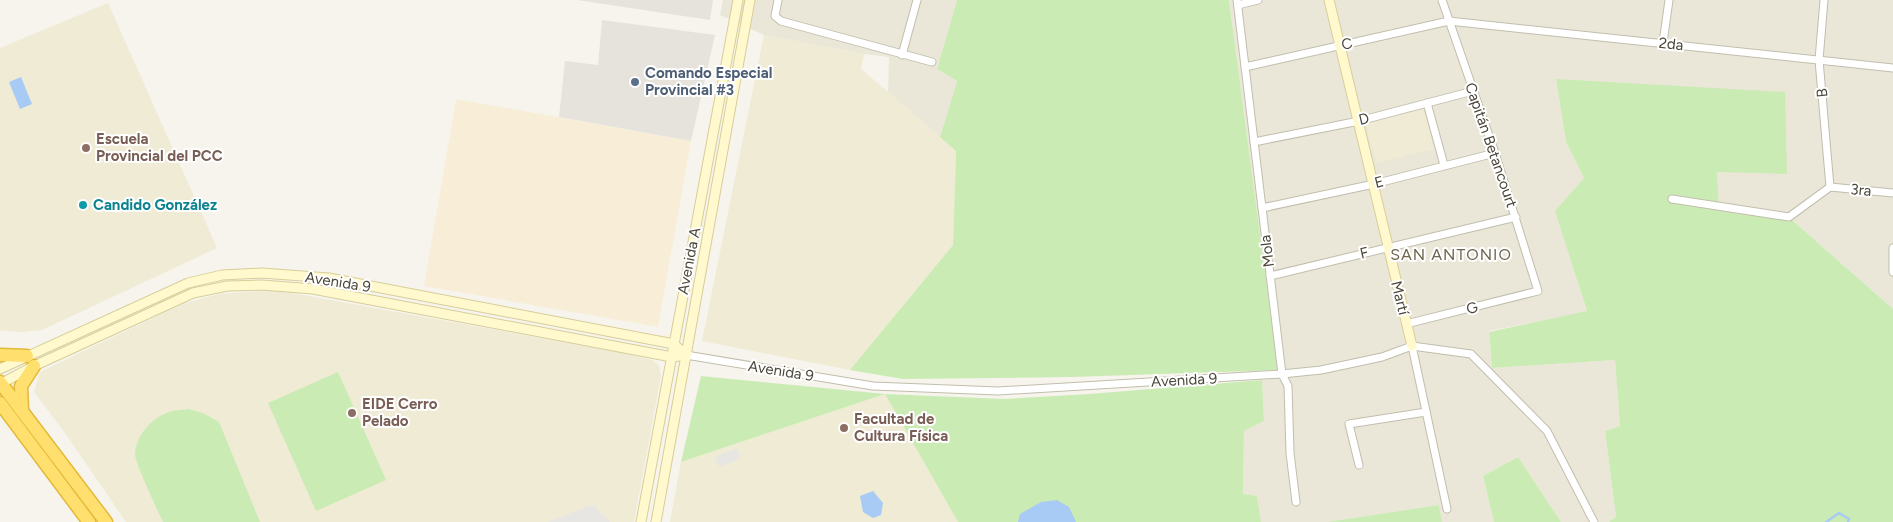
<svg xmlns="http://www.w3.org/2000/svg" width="1893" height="522" font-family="Figtree,sans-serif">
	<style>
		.residential { fill: #eae7d9 }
		.commercial { fill: #f8eed7 }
		.industrial { fill: #e6e3dd }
		.education { fill: #efebd5 }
		.green { fill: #cbebb4 }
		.parking { fill: #e8e6e3 }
		.water { fill: #a7cbf4 }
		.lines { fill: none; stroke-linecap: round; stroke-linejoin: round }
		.stream { stroke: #a7cbf4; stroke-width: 2.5 }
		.street-casing { stroke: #c2bead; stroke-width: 9 }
		.secondary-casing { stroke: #d7ce9a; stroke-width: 11 }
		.highway-casing { stroke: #e3b938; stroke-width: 15 }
		.street { stroke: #fff; stroke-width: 7 }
		.secondary { stroke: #fff9cd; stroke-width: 9 }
		.highway { stroke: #ffe06e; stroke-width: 12 }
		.service-dot { fill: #5c6f8a; stroke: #fff; stroke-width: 2 }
		.education-dot { fill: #8d6e63; stroke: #fff; stroke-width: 2 }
		.culture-dot { fill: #0f9aa8; stroke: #fff; stroke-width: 2 }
		.labels { text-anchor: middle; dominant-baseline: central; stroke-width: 4; stroke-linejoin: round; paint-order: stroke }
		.street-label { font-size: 15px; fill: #4b4638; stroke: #fff }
		.service-label { font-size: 15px; font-weight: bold; fill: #4e5e75; stroke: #fff; text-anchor: start }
		.education-label { font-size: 15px; font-weight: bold; fill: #785e54; stroke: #fff; text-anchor: start }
		.culture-label { font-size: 15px; font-weight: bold; fill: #0d838f; stroke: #fff; text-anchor: start }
		.neighbourhood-label { font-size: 16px; letter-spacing: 1px; fill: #6e664f; stroke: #fff }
	</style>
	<rect width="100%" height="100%" fill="#f6f4ec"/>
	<g class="residential">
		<path d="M723 0H957L937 69 957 81 940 137 888 92 889 57 864 54 764 35 720 15Z"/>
		<path d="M1229 0H1893V309L1792 220 1719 208 1717 172 1556 79 1566 142 1584 178 1556 211 1587 312 1489 331 1492 368 1615 360 1620 426 1605 431 1616 517 1609 522H1561L1518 457 1483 476 1494 522H1442L1439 505 1326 522H1261L1257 496 1243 495 1244 431 1264 421 1262 380 1278 370Z"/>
	</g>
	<path class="commercial" d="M456 99 691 141 658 327 424 286Z"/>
	<g class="industrial">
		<path d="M577 0H713L710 20Z"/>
		<path d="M602 20 715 35 691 141 559 117 565 61 598 65Z"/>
	</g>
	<g class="education">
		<path d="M108 3 217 248 42 330 21 332 0 330V48Z"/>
		<path d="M764 35 864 54 861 69 956 150 953 245 850 370 702 341Z"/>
		<path d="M1424 109 1434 149 1376 163 1366 124Z"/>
		<path d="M275 290 618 352 652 360 659 365 661 376 634 522H126L65 433 34 392 40 372 182 304 219 294Z"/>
		<path d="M885 394 958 522H670L681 462Z"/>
	</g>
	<g class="green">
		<path d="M957 0H1229L1278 370 1072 377 903 379 850 370 953 245 956 151 940 137 957 81 937 69Z"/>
		<path d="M1556 79 1785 92 1787 174 1717 172 1719 208 1792 220 1893 309V522H1609L1616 517 1605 431 1620 426 1615 360 1492 368 1489 332 1587 311 1555 211 1584 178 1566 142Z"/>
		<path d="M338 372 386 480 316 511 268 403Z"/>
		<path d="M701 376 885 394 1004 399 1089 394 1262 380 1264 421 1244 431 1243 494 1257 496 1261 522H958L885 394 681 462Z"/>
		<path d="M188 409 203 413 219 422 260 522H163C158 511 135 463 135 454 136 434 154 415 173 411 178 410 183 410 188 409Z"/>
		<path d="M1518 457 1561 522H1494L1483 476Z"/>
		<path d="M1439 505 1442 522H1326Z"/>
	</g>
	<g class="parking">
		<path d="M737 448 741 458 719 467 715 457Z"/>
		<path d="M589 506H595L600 513 605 515 610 522H548Z"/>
	</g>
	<g class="water">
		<path d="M21 77 32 104 20 109 9 82Z"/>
		<path d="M873 491 883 503 881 515 873 518 863 512 860 496Z"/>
		<path d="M1057 500 1069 507 1076 522H1018L1020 514 1041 502Z"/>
	</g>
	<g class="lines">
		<path class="stream" d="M1826 522 1839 513 1849 519 1848 522"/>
		<g class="street-casing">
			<g id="street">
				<path d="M778 0 775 16 781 21 932 62"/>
				<path d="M1237 0 1282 374 1288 386 1290 453 1296 502"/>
				<path d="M1824 0 1819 60 1830 187"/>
				<path d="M1238 5 1258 0"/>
				<path d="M1663 43 1669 0"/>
				<path d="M902 55 917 0"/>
				<path d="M1245 67 1449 21 1893 68"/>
				<path d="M1427 103 1444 165"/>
				<path d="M1254 142 1359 121 1473 91"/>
				<path d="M1830 187 1893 193"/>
				<path d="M1672 199 1789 217 1830 187"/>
				<path d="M1262 208 1374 184 1495 153"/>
				<path d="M1893 248V272"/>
				<path d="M1270 276 1516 217"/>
				<path d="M1406 324 1538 291 1495 153 1442 0"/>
				<path d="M1412 346 1447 509"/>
				<path d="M686 355 873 386 998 391 1282 374 1321 370 1382 357 1412 346 1471 354 1547 431 1594 522"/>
				<path d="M1359 465 1349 424 1426 412"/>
			</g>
		</g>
		<g class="secondary-casing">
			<g id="secondary">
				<path d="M1329 0 1412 346"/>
				<path d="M0 369 188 283 222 275 262 273 329 278 674 344 686 355"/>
				<path d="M0 384 34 366 193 293 227 286 262 285 313 289 672 357 686 355"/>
				<path d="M641 522 738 0"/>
				<path d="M656 522 750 0"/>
			</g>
		</g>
		<g class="highway-casing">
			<g id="highway">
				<path d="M0 355 27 356"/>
				<path d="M0 382 106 522"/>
				<path d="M0 403 89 522"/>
				<path d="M22 411 21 386 34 366"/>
			</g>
		</g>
		<use href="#street" class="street"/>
		<use href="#secondary" class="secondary"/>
		<use href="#highway" class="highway"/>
	</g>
	<circle class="service-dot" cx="635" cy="82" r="5"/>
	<g class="education-dot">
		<circle cx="86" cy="148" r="5"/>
		<circle cx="352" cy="413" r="5"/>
		<circle cx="844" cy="428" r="5"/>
	</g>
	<circle class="culture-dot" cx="83" cy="205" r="5"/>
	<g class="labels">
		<g class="street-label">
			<text transform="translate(1347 44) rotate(-13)">C</text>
			<text transform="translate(1671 44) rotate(6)">2da</text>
			<text transform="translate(1822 93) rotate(-95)">B</text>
			<text transform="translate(1364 119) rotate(-13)">D</text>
			<text transform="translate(1491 145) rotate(71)">Capitán Betancourt</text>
			<text transform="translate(1379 182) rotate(-14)">E</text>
			<text transform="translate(1861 190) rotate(6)">3ra</text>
			<text transform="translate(1267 251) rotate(-97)">Mola</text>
			<text transform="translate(1364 253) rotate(-13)">F</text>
			<text transform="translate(689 261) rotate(-79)">Avenida A</text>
			<text transform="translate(338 282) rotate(9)">Avenida 9</text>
			<text transform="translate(1400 298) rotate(76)">Martí</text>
			<text transform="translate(1472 308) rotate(-14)">G</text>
			<text transform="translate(781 371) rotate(9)">Avenida 9</text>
			<text transform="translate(1184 380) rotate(-3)">Avenida 9</text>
		</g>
		<g class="service-label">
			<text x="645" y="73">Comando Especial<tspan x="645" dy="17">Provincial #3</tspan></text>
		</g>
		<g class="education-label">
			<text x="96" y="139">Escuela<tspan x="96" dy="17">Provincial del PCC</tspan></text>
			<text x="362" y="404">EIDE Cerro<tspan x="362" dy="17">Pelado</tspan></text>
			<text x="854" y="419">Facultad de<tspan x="854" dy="17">Cultura Física</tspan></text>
		</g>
		<g class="culture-label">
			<text x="93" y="205">Candido González</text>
		</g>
		<g class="neighbourhood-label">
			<text x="1451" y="254">SAN ANTONIO</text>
		</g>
	</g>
</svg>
